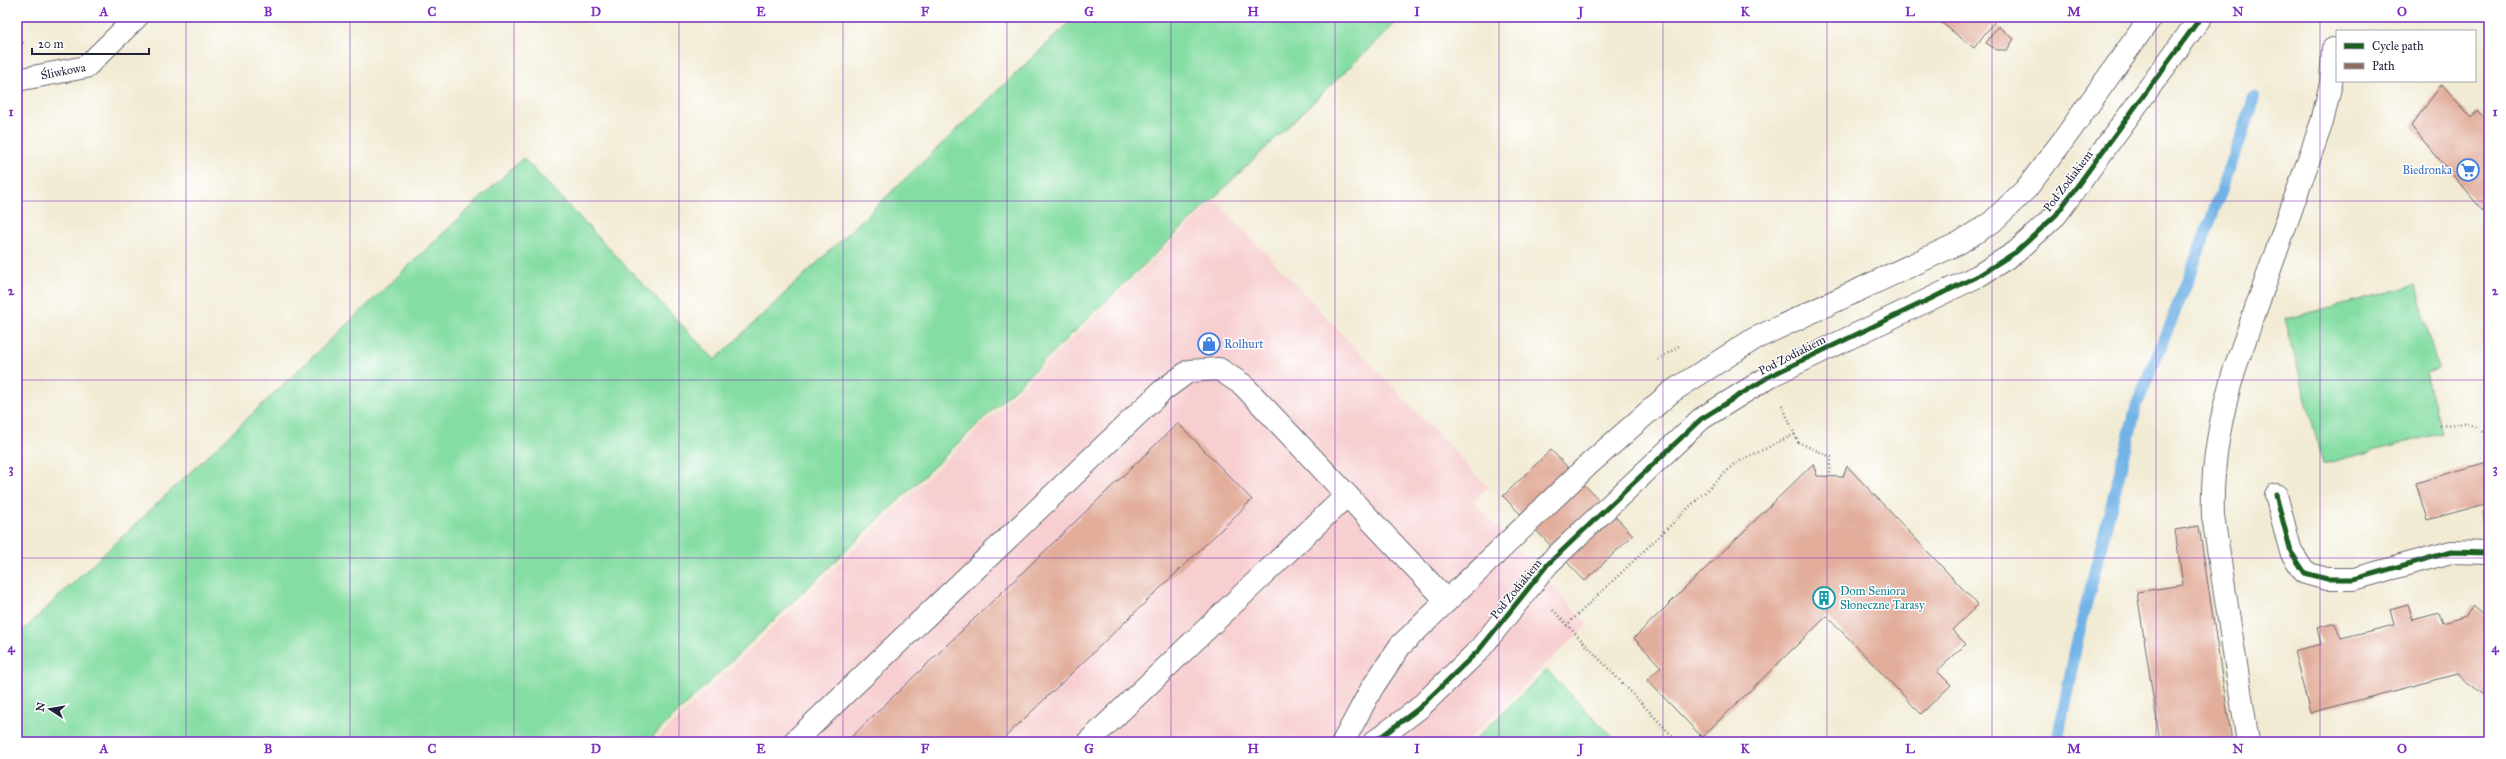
<svg xmlns="http://www.w3.org/2000/svg" width="2506" height="759" font-family="'IM FELL Great Primer',serif">
	<style>
		.built { fill: #f7cfd0 }
		.green { fill: #84dda2; stroke: #53806e }
		.lines { fill: none; stroke-linecap: round; stroke-linejoin: round }
		.stream { stroke: #72b3e6; stroke-width: 12 }
		.building { fill: #e2ad9b }
		.minor-casing { stroke: #6b6871; stroke-width: 24 }
		.path { stroke: #6b6871; stroke-width: 2.5; stroke-dasharray: 1 3; stroke-linecap: butt }
		.minor { stroke: #fff; stroke-width: 22 }
		.quiet { stroke: #8d6e63; stroke-width: 4; stroke-dasharray: 8 4; stroke-linecap: butt }
		.cycleway-casing { stroke: #fff; stroke-width: 8 }
		.cycleway { stroke: #1b5e20; stroke-width: 5 }
		.grid { fill: none; stroke: #7b2cbf; stroke-width: 1; stroke-opacity: 0.55 }
		.labels { text-anchor: middle; dominant-baseline: central; stroke-width: 3; stroke-linejoin: round; paint-order: stroke }
		.street-label { font-size: 12px; fill: #22223b; stroke: #fff }
		.shop-label { font-size: 12px; fill: #366cbe; stroke: #fff; text-anchor: end }
		.culture-label { font-size: 12px; fill: #0d838f; stroke: #fff; text-anchor: start }
		.neatline { fill: none; stroke: #7b2cbf; stroke-width: 1.5 }
		.grid-label { font-size: 13px; text-anchor: middle; font-weight: bold; fill: #7b2cbf }
	</style>
	<rect width="100%" height="100%" fill="#fff"/>
	<filter id="ink" filterUnits="userSpaceOnUse"><feTurbulence type="fractalNoise" baseFrequency=".025" numOctaves="2"/><feDisplacementMap in="SourceGraphic" scale="8" xChannelSelector="R" yChannelSelector="G"/><feConvolveMatrix kernelMatrix="1 2 1 2 8 2 1 2 1" color-interpolation-filters="sRGB"/></filter>
	<filter id="wash" filterUnits="userSpaceOnUse"><feTurbulence type="fractalNoise" baseFrequency=".012" numOctaves="4" result="noise"/><feDisplacementMap in="SourceGraphic" scale="16" xChannelSelector="R" yChannelSelector="G"/><feGaussianBlur stdDeviation="0.9" result="paint"/><feColorMatrix in="noise" values="0 0 0 0 0 0 0 0 0 0 0 0 0 0 0 0 0 1.4 0 .05"/><feComposite in="paint" operator="in"/></filter>
	<g filter="url(#wash)">
		<rect width="100%" height="100%" fill="#f2ebd4"/>
		<path class="built" d="M1215 200 1488 487 1473 501 1588 624 1466 742H654Z"/>
		<g class="green">
			<path d="M1075 17H1402L647 742H17V636L523 158 715 360Z"/>
			<path d="M2416 285 2438 369 2426 373 2442 433 2323 464 2285 319Z"/>
			<path d="M1547 670 1617 742H1472Z"/>
		</g>
		<g class="lines">
			<path class="stream" d="M2057 742 2078 637 2137 404 2186 285 2242 135 2254 97"/>
		</g>
		<g id="blocks">
			<g class="building">
				<path d="M1934 17H1995L1997 18 1974 48Z"/>
				<path d="M1998 26 2014 39 2007 50H1997L1986 43Z"/>
				<path d="M2442 84 2471 118 2477 110 2489 124V218L2411 126Z"/>
				<path d="M1178 423 1252 500 1000 742H846Z"/>
				<path d="M1551 450 1633 535 1585 581 1503 496Z"/>
				<path d="M2487 462 2489 470V503L2427 520 2416 483Z"/>
				<path d="M1813 464 1817 476 1843 477 1847 466 1978 605 1952 630 1966 644 1937 671 1951 685 1921 714 1827 616 1702 737 1647 680 1661 667 1634 638Z"/>
				<rect x="2484" y="512" width="5" height="11"/>
				<path d="M2199 526 2232 742H2160L2137 592 2183 585 2175 530Z"/>
				<path d="M2408 604 2413 620 2439 613 2443 623 2466 616 2473 606 2489 619V699L2457 674 2310 713 2294 651 2321 644 2317 628 2335 623 2341 638 2394 625 2390 609Z"/>
			</g>
		</g>
	</g>
	<g filter="url(#ink)">
		<use href="#blocks" fill-opacity="0" stroke="#6b6871" stroke-width="1"/>
		<g class="lines">
			<g class="minor-casing">
				<g id="minor">
					<path id="s1" d="M17 80 86 67 137 17"/>
					<path d="M2276 495 2291 552 2305 573 2327 579H2354L2451 552 2489 553"/>
					<path d="M794 742 1162 391 1189 371 1219 369 1243 385 1447 601"/>
					<path d="M1088 742 1347 495"/>
					<path d="M1343 742 1372 688 1400 646 1587 466 1671 392 1754 339 1959 243 1992 222 2026 189 2064 139 2151 17"/>
					<path d="M1374 742 1418 709 1479 650 1548 564 1701 419 1770 376 1978 276 2016 252 2056 215 2201 17"/>
					<path d="M2248 742 2213 516C2211 465 2220 417 2235 368L2322 122 2331 83 2333 49"/>
				</g>
			</g>
			<g class="path">
				<path d="M17 37 25 45"/>
				<path d="M1658 360 1679 346"/>
				<path d="M1782 405 1798 442 1831 457 1830 477"/>
				<path d="M2440 426C2462 423 2479 419 2489 443"/>
				<path d="M1553 610 1678 742"/>
				<path d="M1566 626 1734 464 1795 434"/>
				<path d="M1737 742 1738 741"/>
			</g>
			<use href="#minor" class="minor"/>
			<path class="quiet" d="M2485 432 2489 430"/>
			<g class="cycleway-casing">
				<g id="cycleway">
					<path d="M2276 495 2291 552 2305 573 2327 579H2354L2451 552 2489 553"/>
					<path d="M1374 742 1418 709 1479 650 1548 564 1701 419 1770 376 1978 276 2016 252 2056 215 2201 17"/>
				</g>
			</g>
			<use href="#cycleway" class="cycleway"/>
		</g>
	</g>
	<path class="grid" d="M186 17V742M350 17V742M514 17V742M679 17V742M843 17V742M1007 17V742M1171 17V742M1335 17V742M1499 17V742M1663 17V742M1827 17V742M1992 17V742M2156 17V742M2320 17V742M17 201H2489M17 380H2489M17 558H2489"/>
	<defs>
		<g id="supermarket-ring" transform="scale(1.15)"><circle r="9.5" fill="#fff" stroke="#3f7fe0" stroke-width="1.5"/><path d="M-6-5.5h2.5l.6 2H6L4.5 2H-2.5L-4.4-4H-6ZM-1.5 3.2a1.3 1.3 0 1 0 .1 0ZM3 3.2a1.3 1.3 0 1 0 .1 0Z" fill="#3f7fe0"/></g>
		<g id="shop-ring" transform="scale(1.15)"><circle r="9.5" fill="#fff" stroke="#3f7fe0" stroke-width="1.5"/><path d="M-5-2.5h2.3a2.7 3.5 0 0 1 5.4 0H5L5.5 6h-11ZM-1.5-2.5h3a1.5 2.3 0 0 0-3 0Z" fill="#3f7fe0"/></g>
		<g id="building-ring" transform="scale(1.15)"><circle r="9.5" fill="#fff" stroke="#0f9aa8" stroke-width="1.5"/><path d="M-4-6H4V6H1V3H-1V6H-4ZM-2.5-4.3h1.7v1.8h-1.7ZM.8-4.3h1.7v1.8H.8ZM-2.5-1h1.7V.8h-1.7ZM.8-1h1.7V.8H.8Z" fill="#0f9aa8"/></g>
	</defs>
	<g fill-rule="evenodd">
		<use href="#supermarket-ring" x="2468" y="170"/>
		<use href="#shop-ring" x="1209" y="344"/>
		<use href="#building-ring" x="1824" y="598"/>
	</g>
	<g class="labels">
		<g class="street-label">
			<text stroke="none"><textPath href="#s1" startOffset="47">Śliwkowa</textPath></text>
			<text transform="translate(2068 181) rotate(-53)">Pod Zodiakiem</text>
			<text transform="translate(1792 355) rotate(-27)">Pod Zodiakiem</text>
			<text transform="translate(1516 589) rotate(-51)">Pod Zodiakiem</text>
		</g>
		<g class="shop-label">
			<text x="2452" y="170">Biedronka</text>
			<text x="1224" y="344" text-anchor="start">Rolhurt</text>
		</g>
		<g class="culture-label">
			<text x="1840" y="591">Dom Seniora<tspan x="1840" dy="14">Słoneczne Tarasy</tspan></text>
		</g>
	</g>
	<rect width="2506" height="759" fill="none" stroke="#fff" stroke-width="44"/>
	<rect x="2336" y="30" width="140" height="52" fill="#ffffff" stroke="#a7a7b1"/>
	<rect x="2344" y="43" width="20" height="6" fill="#1b5e20" stroke="#a7a7b1"/>
	<text x="2372" y="50" font-size="12" fill="#22223b">Cycle path</text>
	<rect x="2344" y="63" width="20" height="6" fill="#8d6e63" stroke="#a7a7b1"/>
	<text x="2372" y="70" font-size="12" fill="#22223b">Path</text>
	<g transform="translate(50 709) rotate(282)" stroke="#ffffff" stroke-width="3" paint-order="stroke">
	<path d="M0-3L7 15L0 10L-7 15Z" fill="#22223b"/>
	<text y="-6" font-size="11" font-weight="bold" text-anchor="middle" fill="#22223b">N</text>
	</g>
	<path d="M32 48v6h117v-6" fill="none" stroke="#22223b" stroke-width="2"/>
	<text x="38" y="48" font-size="12" fill="#22223b" stroke="#ffffff" stroke-width="3" paint-order="stroke">20 m</text>
	<rect x="22" y="22" width="2462" height="715" class="neatline"/>
	<g class="grid-label">
		<text x="104" y="16">A</text>
		<text x="268" y="16">B</text>
		<text x="432" y="16">C</text>
		<text x="596" y="16">D</text>
		<text x="761" y="16">E</text>
		<text x="925" y="16">F</text>
		<text x="1089" y="16">G</text>
		<text x="1253" y="16">H</text>
		<text x="1417" y="16">I</text>
		<text x="1581" y="16">J</text>
		<text x="1745" y="16">K</text>
		<text x="1910" y="16">L</text>
		<text x="2074" y="16">M</text>
		<text x="2238" y="16">N</text>
		<text x="2402" y="16">O</text>
		<text x="11" y="116">1</text>
		<text x="2495" y="116">1</text>
		<text x="11" y="295">2</text>
		<text x="2495" y="295">2</text>
		<text x="11" y="473">3</text>
		<text x="2495" y="473">3</text>
		<text x="11" y="652">4</text>
		<text x="2495" y="652">4</text>
		<text x="104" y="753">A</text>
		<text x="268" y="753">B</text>
		<text x="432" y="753">C</text>
		<text x="596" y="753">D</text>
		<text x="761" y="753">E</text>
		<text x="925" y="753">F</text>
		<text x="1089" y="753">G</text>
		<text x="1253" y="753">H</text>
		<text x="1417" y="753">I</text>
		<text x="1581" y="753">J</text>
		<text x="1745" y="753">K</text>
		<text x="1910" y="753">L</text>
		<text x="2074" y="753">M</text>
		<text x="2238" y="753">N</text>
		<text x="2402" y="753">O</text>
	</g>
</svg>
